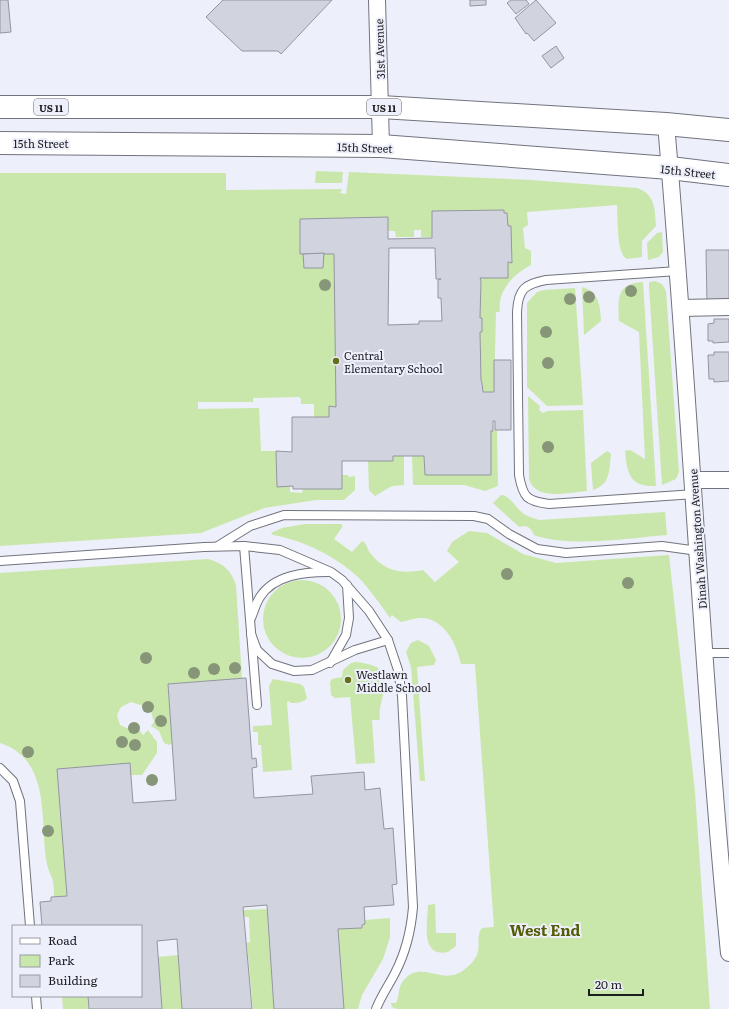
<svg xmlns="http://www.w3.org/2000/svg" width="729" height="1009" font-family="Literata,serif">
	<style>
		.green { fill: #c9e7aa }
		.building { fill: #d1d4de; stroke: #93969f; fill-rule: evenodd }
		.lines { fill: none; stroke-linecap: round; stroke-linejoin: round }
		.lane-casing { stroke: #71737d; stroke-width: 10 }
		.street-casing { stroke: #71737d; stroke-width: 18 }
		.primary-casing { stroke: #71737d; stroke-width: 24 }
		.lane { stroke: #fff; stroke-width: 8 }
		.street { stroke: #fff; stroke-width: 16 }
		.primary { stroke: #fff; stroke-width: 22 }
		.tree { fill: #879678 }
		.poi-dot { fill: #656f17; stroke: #edeffa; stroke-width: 1.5 }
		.labels { text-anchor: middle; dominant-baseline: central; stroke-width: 4; stroke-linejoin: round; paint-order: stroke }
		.shield { fill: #edeffa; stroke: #5b5c62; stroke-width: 1 }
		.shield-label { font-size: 10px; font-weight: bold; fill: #1c1d21 }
		.street-label { font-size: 11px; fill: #1c1d21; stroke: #edeffa }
		.poi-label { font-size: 11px; fill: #1c1d21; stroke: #edeffa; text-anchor: start }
		.district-label { font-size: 15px; font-weight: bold; fill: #535b06; stroke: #edeffa }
	</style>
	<rect width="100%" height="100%" fill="#edeffa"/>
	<g class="green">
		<path d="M316 171 343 172 342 183H315Z"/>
		<path d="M349 172 531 180 637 188C655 194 655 209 656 226L642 241V257L627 259C616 254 618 216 617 205L527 212 528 225 523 228 525 248 531 251V265C514 274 497 290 500 312H496L494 392H483L482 383 481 380 480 333 482 332V319L480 318 481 282 480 278H508V262H512L511 227 508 226 507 213H504V210L432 211V237H421V230H414V237H396L395 231H388V217L300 219V254H334L336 407H329V417H314V404H301V399L299 397 253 398V402H198V409L259 408 261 451H276L277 486 290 487V492L302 493 303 489H342V475H348L349 477 355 476V490L344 500H316L264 508 201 533 0 546V173H226V190L342 189 340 193 346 194Z"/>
		<path d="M662 232 663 252 659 257 648 260 647 243 657 233Z"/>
		<path d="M655 281 662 284 666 291 679 472 676 479 662 485 649 287V282Z"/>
		<path d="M643 282 656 486C630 487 627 474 625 451L630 450 645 459 639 332 619 321C618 298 616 284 643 282Z"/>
		<path d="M582 287C599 292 600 305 601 321L584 335Z"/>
		<path d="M575 288 583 405 547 406 527 387V303L537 292 544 290Z"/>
		<path d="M528 396 540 406 539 410 543 413 547 411 583 410 587 491C569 492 536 502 529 479Z"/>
		<path d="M497 430 498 486 485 491 464 485H413L412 456H424L425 475H491V431Z"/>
		<path d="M607 451 611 454C609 470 611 484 593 490L591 463Z"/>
		<path d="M393 456H404V485L392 486 375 496 369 490 368 461Z"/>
		<path d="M501 495C510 495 516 509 524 514 529 517 534 518 539 520L665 512 667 535C629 538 569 548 534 535 530 527 528 525 519 527L493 503Z"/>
		<path d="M305 524H341L343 526 334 539 352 552 362 541C368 544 367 550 371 554 385 572 402 574 423 570L435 582 459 562 447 551 452 542 469 531 487 533 523 554 556 563 669 555 695 792 710 1009H397L392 1007 391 1003H396C400 996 397 989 403 981 421 958 443 988 465 969 470 965 474 961 477 955 480 947 477 939 480 931L482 928 494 927 475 664H461C457 647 448 625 429 619 420 616 409 620 401 622L392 615 390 618C381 605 372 593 362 581 340 558 303 540 273 535L271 533 282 528Z"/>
		<path d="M208 559C223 563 231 570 236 585L242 679 168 684 172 743 169 745 164 743 159 731 151 726 154 722 150 708 131 702 121 707 117 715 120 725 131 730 138 728 143 735 148 730 157 742V753L142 775H131L130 764 57 769 67 896 54 897C54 891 54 884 52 878 50 873 48 869 47 864 39 823 53 760 0 743V573Z"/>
		<circle cx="302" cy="619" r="39"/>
		<path d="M418 640 429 646 436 660 434 665 417 667 425 781H420L411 667 406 652 411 643Z"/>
		<path d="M356 662C406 668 377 691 380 720H372L375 763 356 764 350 697 335 698 331 695 330 682 332 679 342 677 343 670 351 663Z"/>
		<path d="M273 679 300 684 304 687 307 698C303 703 296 703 290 703V701L287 702 292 770 263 772 261 745H258V732H253V726L272 725 269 686Z"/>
		<path d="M435 904 436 933H456V946L448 952C419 958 428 921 428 905Z"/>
		<path d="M268 909 274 1009H253L247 943 250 942 249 917H244V910Z"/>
		<path d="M390 918V937L383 959 362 995 358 1009H344L338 929 362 928 365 920Z"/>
		<path d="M178 955 182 1009H161L157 957Z"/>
		<path d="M62 996H88L89 1009H63Z"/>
	</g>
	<g class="building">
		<path d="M0 0H8L11 32 0 33Z"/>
		<path d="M223 0H332L281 54 278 51H242L206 17Z"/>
		<path d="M470 0H486V5L470 6Z"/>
		<path d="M511 0H526L529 4 516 14 507 3Z"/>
		<path d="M536 0 556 23 534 41 527 33 526 34 515 18Z"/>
		<path d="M556 46 564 58 551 68 542 56Z"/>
		<path d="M504 210V213H507L508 226H511L512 263 508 262V278H480L481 281 480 318H482V332H480L481 380 482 383 483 392H494V360H511V430H495V421H493V431H491V475H425L424 456H393V461H342V489H293V486L277 487 276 451 292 452V417H329V406L336 407 334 254H300V219L388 217V239L432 238V211ZM389 248H435L436 279H441L438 280V298H441L442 321H419V324L388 325Z"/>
		<path d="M706 250H729V303L707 304Z"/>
		<path d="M324 253 323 268H304L303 254Z"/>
		<path d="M714 319H729V342L713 343V341H708V324L714 323Z"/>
		<path d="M714 352H729V381L714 382V379H709L708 355H714Z"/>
		<path d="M246 678 252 759 256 758 257 767 252 768 254 798 313 794 311 776 364 772 365 790 380 788 384 829 393 828 397 884 392 885 394 905 364 907 365 924 362 925V928L338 929 344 1009H274L267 905 243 907 252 1009H182L177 939 157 941 162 1009H89L88 996H141V926H42L40 902 51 901V897L67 896 57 769 130 763 133 803 176 800 168 684Z"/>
	</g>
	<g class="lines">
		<g class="lane-casing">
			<g id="lane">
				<path d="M678 271 546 280C525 284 518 289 517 312L519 475C523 498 527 501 549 504L695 494"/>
				<path d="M218 546 250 526 284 515 474 516 488 519 509 534 537 549 566 553 662 546 698 551"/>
				<path d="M244 546 257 705"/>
				<path d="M0 561 204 547 244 546 280 550 331 572 342 580 369 611 388 640 398 670 402 696 413 907C411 931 406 952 395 973 389 985 381 996 376 1009"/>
				<path d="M251 618C254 611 256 603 260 597 274 575 304 572 328 572"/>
				<path d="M251 634 257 650 272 664 294 671 312 670 355 650 388 640"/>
				<path d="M705 653H729"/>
				<path d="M330 663 346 635 349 618 347 585"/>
				<path d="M0 768 13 781 20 801 30 926"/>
				<path d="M36 996 37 1009"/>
			</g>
		</g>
		<g class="street-casing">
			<g id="street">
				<path d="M377 0 381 146"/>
				<path d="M666 124C690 400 702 677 729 953"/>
				<path d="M681 308 729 307"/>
				<path d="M694 480H729"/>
			</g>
		</g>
		<g class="primary-casing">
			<g id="primary">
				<path d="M0 107H381L666 124 729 130"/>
				<path d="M0 143 381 146 670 168 729 175"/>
			</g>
		</g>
		<use href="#lane" class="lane"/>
		<use href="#street" class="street"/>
		<use href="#primary" class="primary"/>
	</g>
	<g class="tree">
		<circle cx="325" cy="285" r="6"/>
		<circle cx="631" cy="291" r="6"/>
		<circle cx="589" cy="297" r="6"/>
		<circle cx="570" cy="299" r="6"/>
		<circle cx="546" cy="332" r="6"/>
		<circle cx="548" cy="363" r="6"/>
		<circle cx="548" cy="447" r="6"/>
		<circle cx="507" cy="574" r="6"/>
		<circle cx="628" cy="583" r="6"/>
		<circle cx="146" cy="658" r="6"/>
		<circle cx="235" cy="668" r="6"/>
		<circle cx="214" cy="669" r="6"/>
		<circle cx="194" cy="673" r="6"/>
		<circle cx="148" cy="707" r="6"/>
		<circle cx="161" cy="721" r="6"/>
		<circle cx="134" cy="728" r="6"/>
		<circle cx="122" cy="742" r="6"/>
		<circle cx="135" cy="745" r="6"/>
		<circle cx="28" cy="752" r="6"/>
		<circle cx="152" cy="780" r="6"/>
		<circle cx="48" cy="831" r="6"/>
	</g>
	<g class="poi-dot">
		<circle cx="336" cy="361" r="4"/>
		<circle cx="348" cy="680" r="4"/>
	</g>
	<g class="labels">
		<g class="shield">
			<rect x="34" y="99" width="34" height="16" rx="3"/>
			<rect x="367" y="99" width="34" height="16" rx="3"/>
		</g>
		<g class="shield-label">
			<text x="51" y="107">US 11</text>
			<text x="384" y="107">US 11</text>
		</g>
		<g class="street-label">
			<text transform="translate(379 49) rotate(-92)">31st Avenue</text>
			<text x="41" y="143">15th Street</text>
			<text transform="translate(365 147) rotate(2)">15th Street</text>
			<text transform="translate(688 171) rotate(6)">15th Street</text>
			<text transform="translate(697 539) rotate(-94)">Dinah Washington Avenue</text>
		</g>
		<g class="poi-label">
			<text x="344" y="355">Central<tspan x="344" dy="13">Elementary School</tspan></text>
			<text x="356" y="674">Westlawn<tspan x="356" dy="13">Middle School</tspan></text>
		</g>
		<g class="district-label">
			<text x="545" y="929">West End</text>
		</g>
	</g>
	<rect x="12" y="925" width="130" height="72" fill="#edeffa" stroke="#999ba3"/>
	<rect x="20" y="938" width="20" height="6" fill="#ffffff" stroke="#999ba3"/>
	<text x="48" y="945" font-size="12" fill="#1c1d21">Road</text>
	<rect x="20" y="955" width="20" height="12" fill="#c9e7aa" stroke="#999ba3"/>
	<text x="48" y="965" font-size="12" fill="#1c1d21">Park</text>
	<rect x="20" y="975" width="20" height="12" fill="#d1d4de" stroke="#999ba3"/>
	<text x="48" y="985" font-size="12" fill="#1c1d21">Building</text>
	<path d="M589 989v6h54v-6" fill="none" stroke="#1c1d21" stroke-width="2"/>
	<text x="595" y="989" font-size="12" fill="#1c1d21" stroke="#edeffa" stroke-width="3" paint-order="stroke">20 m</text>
</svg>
